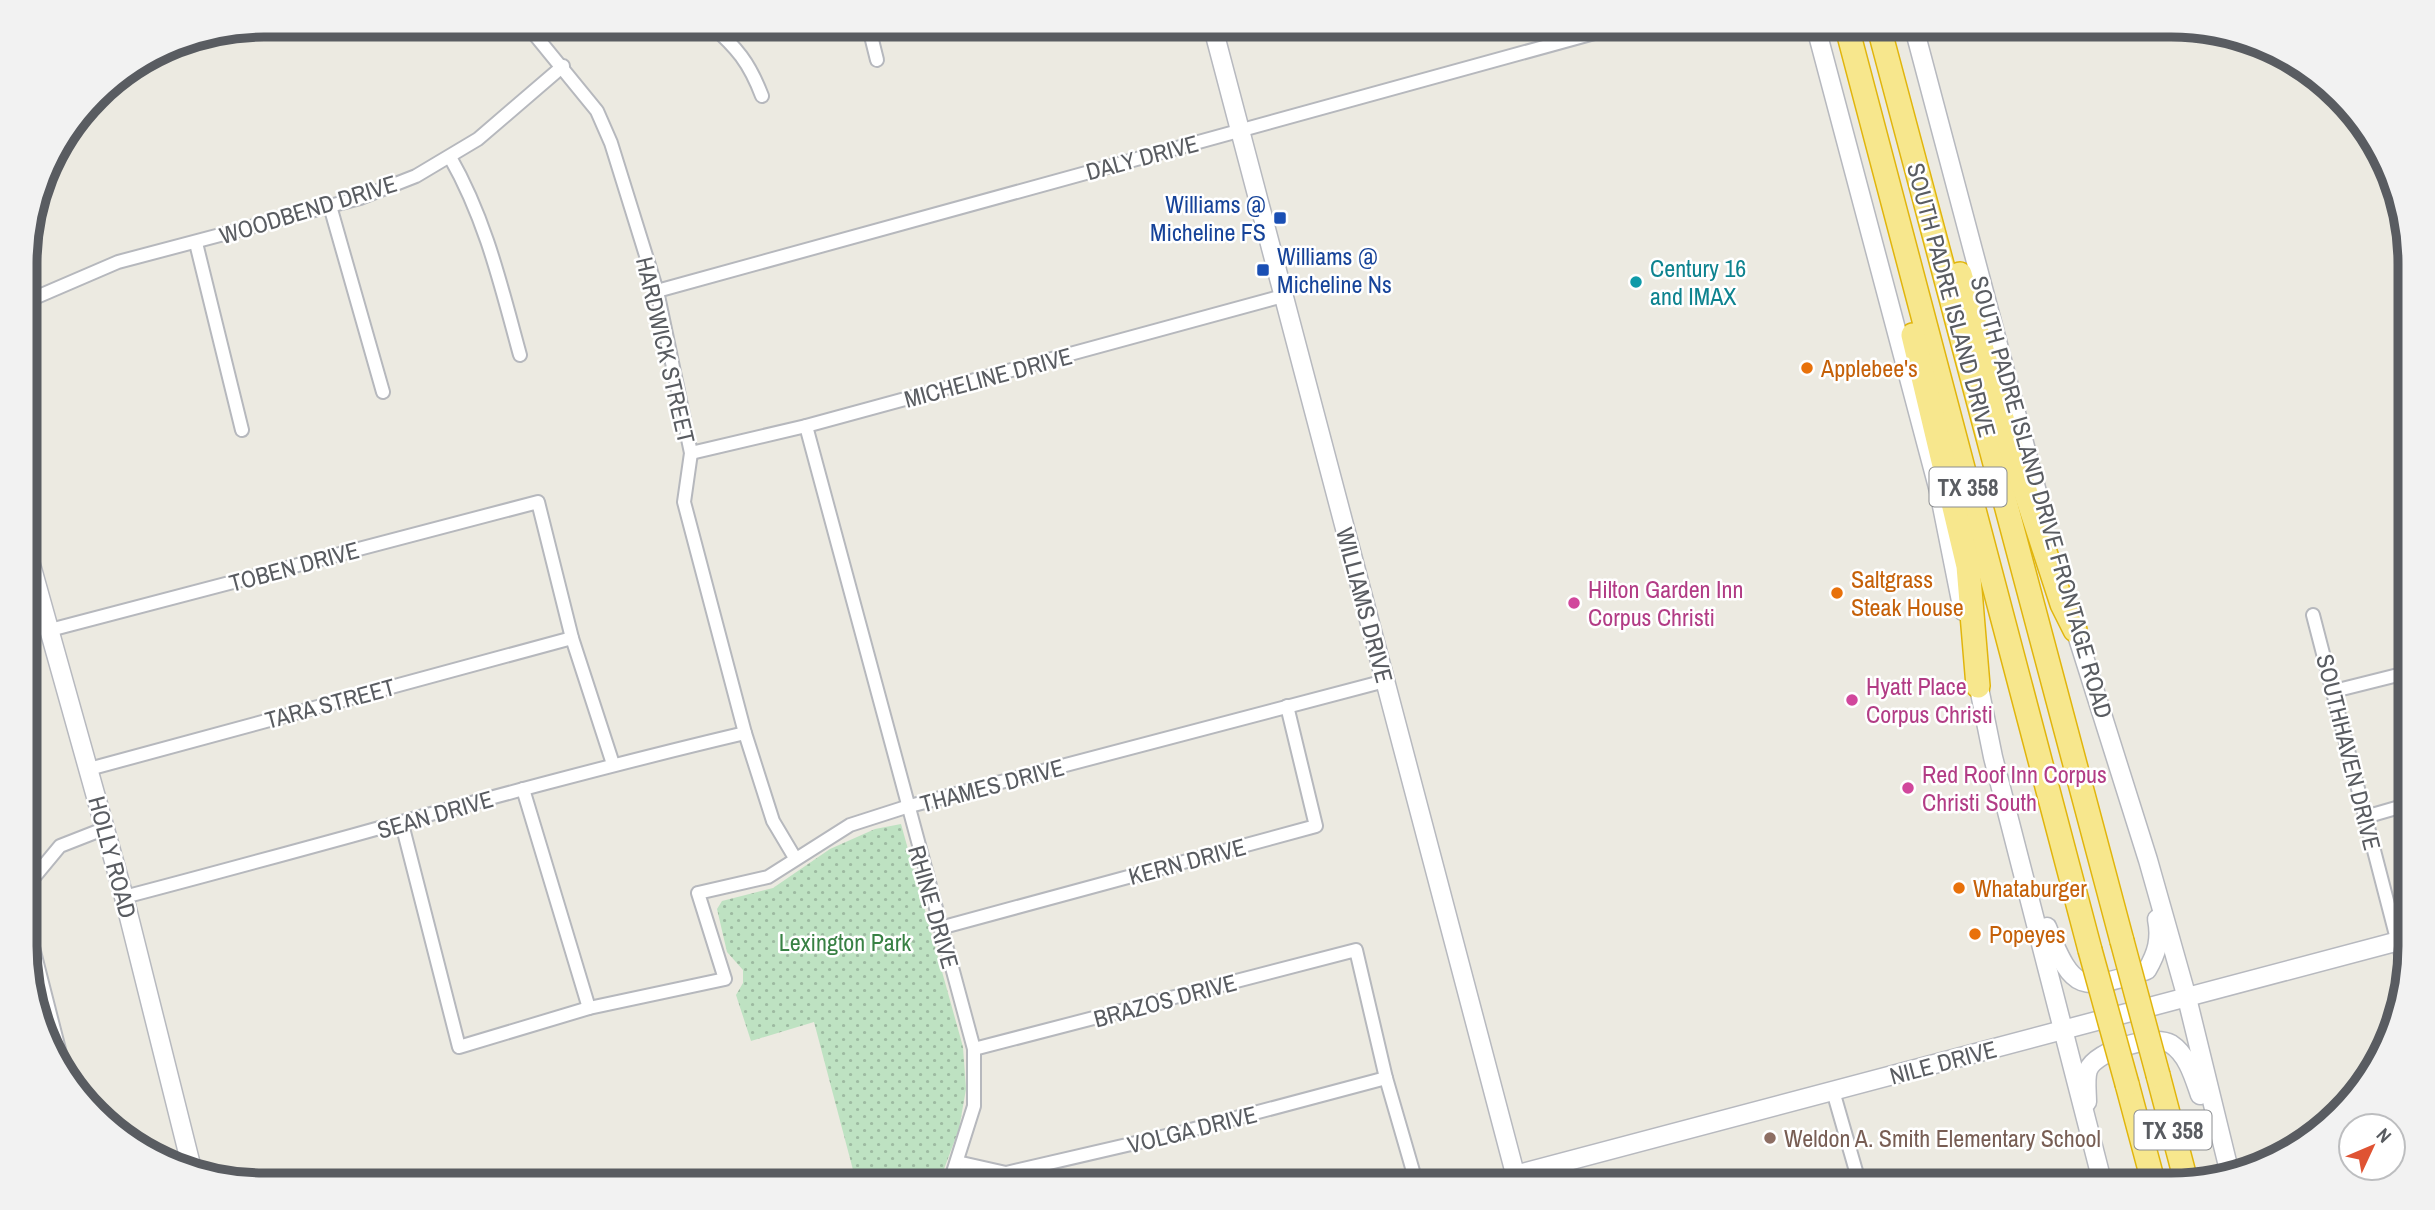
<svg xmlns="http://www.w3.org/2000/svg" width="2435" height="1210" font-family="'Archivo Narrow',sans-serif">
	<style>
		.grass { fill: url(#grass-dots) }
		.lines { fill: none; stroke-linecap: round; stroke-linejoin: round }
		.street-casing { stroke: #b6b8bd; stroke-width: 16 }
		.secondary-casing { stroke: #b7b9bf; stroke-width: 21 }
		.highway-casing { stroke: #e1b50c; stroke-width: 26 }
		.street { stroke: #fff; stroke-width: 12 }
		.secondary { stroke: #fff; stroke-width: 18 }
		.highway { stroke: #f7e78d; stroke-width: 23 }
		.highway-bridge-casing { stroke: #e1b50c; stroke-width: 26; stroke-linecap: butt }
		.highway-bridge { stroke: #f7e78d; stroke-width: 23 }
		.transit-dot { fill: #1a4fb4; stroke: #fff; stroke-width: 2.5 }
		.culture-dot { fill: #0f9aa8; stroke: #fff; stroke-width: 2.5 }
		.food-dot { fill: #e8710a; stroke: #fff; stroke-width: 2.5 }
		.hotel-dot { fill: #d1479c; stroke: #fff; stroke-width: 2.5 }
		.education-dot { fill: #8d6e63; stroke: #fff; stroke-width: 2.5 }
		.labels { text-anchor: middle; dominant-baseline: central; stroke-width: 5; stroke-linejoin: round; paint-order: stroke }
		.shield { fill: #fff; stroke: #8b8d90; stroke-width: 2 }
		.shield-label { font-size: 23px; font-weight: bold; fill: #595c61 }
		.street-label { font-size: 24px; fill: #595c61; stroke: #fff }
		.transit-label { font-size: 24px; fill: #164399; stroke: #fff; text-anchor: end }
		.culture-label { font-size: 24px; fill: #0d838f; stroke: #fff; text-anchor: start }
		.food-label { font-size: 24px; fill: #c56008; stroke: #fff; text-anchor: start }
		.hotel-label { font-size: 24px; fill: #b23c85; stroke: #fff; text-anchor: start }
		.park-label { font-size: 24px; fill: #388144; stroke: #fff }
		.education-label { font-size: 24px; fill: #785e54; stroke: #fff; text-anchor: start }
		.rim { fill: none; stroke: #595c61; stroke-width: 9 }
	</style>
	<defs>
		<pattern id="grass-dots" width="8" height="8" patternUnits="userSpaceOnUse" patternTransform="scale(1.75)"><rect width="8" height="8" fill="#bee2c2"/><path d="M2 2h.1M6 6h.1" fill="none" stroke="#9dbaa1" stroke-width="1.8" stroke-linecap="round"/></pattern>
	</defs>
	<rect width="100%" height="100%" fill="#eceae1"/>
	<path class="grass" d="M901 824 963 1047 966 1089 959 1129 938 1185H857L814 1022 751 1041 736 995 743 983V970L727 952 717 909 722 901 773 888 830 849 875 829Z"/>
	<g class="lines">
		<g class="street-casing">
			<g id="street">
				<path d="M526 24 597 111 611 143 657 291 691 453 684 502 745 733 773 821 795 858"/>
				<path d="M710 24C737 48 749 62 762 96"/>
				<path d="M868 24 877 60"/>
				<path d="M994 24 996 33"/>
				<path d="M450 157C486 220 501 286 520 355"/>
				<path d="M330 206 383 392"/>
				<path d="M196 243 242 430"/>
				<path d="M657 291 1627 24"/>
				<path d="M25 302 118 262 360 198 416 176 478 139 563 66"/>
				<path d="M806 426 974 1049V1106L949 1185"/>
				<path d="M691 453 806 426 1283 296"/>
				<path d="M2313 615 2405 970"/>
				<path d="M50 630 538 502 572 638 613 764"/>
				<path d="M2334 691 2410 672"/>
				<path d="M89 769 572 638"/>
				<path d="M523 789 589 1008"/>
				<path d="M2365 817 2410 804"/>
				<path d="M402 824 459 1047 589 1008 725 979 698 893 768 877 850 825 906 807 1385 681"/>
				<path d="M26 887 60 846 106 828"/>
				<path d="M124 897C331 843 537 782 745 733"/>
				<path d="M26 920 63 1065"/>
				<path d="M940 928 1316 826 1287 706"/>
				<path d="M974 1049 1356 950 1386 1078 1417 1185"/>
				<path d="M1833 1091 1860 1185"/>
				<path d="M957 1162 1006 1173 1183 1132 1386 1078"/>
				<path d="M1475 1185 1515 1175"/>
			</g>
		</g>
		<g class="secondary-casing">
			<g id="secondary">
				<path d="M1212 24 1518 1185"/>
				<path d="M1815 24 1939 491 1963 611"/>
				<path d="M1913 24 2041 507"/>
				<path d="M26 547 124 897 192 1169"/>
				<path d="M2072 619 2148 860 2187 998 2229 1170"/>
				<path d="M1976 673 1993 757 2103 1185"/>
				<path d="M2047 927C2074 994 2081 991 2147 970 2157 953 2161 939 2157 919"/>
				<path d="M2087 1102C2087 1093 2085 1078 2088 1070 2096 1050 2154 1034 2171 1044 2188 1055 2194 1078 2200 1095"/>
				<path d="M1515 1175 2410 938"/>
			</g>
		</g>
		<g class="highway-casing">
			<g id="highway">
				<path d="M1846 24 2090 950"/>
				<path d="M1878 24 2122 941"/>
				<path d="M1960 274 2006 432 2062 604 2075 630"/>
				<path d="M1913 335 1968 566 1978 686"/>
				<path d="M2158 1075 2187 1185"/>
				<path d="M2127 1084 2154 1185"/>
			</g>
		</g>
		<use href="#street" class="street"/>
		<use href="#secondary" class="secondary"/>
		<use href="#highway" class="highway"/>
		<g class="highway-bridge-casing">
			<g id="highway-bridge">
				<path d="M2122 941 2158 1075"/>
				<path d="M2090 950 2127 1084"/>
			</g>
		</g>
		<use href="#highway-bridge" class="highway-bridge"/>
	</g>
	<g class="transit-dot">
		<rect x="1273" y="211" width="14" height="14" rx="3.5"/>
		<rect x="1256" y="263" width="14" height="14" rx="3.5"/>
	</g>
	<circle class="culture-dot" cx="1636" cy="282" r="7"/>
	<g class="food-dot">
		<circle cx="1807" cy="368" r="7"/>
		<circle cx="1837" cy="593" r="7"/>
		<circle cx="1959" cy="888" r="7"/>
		<circle cx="1975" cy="934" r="7"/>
	</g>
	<g class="hotel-dot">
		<circle cx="1574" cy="603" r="7"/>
		<circle cx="1852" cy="700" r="7"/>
		<circle cx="1908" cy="788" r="7"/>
	</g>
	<circle class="education-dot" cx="1770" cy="1138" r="7"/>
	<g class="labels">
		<g class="shield">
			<rect x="1929.5" y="467.5" width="77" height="39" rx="5"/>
			<rect x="2134.5" y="1110.5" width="77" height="39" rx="5"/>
		</g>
		<g class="shield-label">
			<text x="1968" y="487">TX 358</text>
			<text x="2173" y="1130">TX 358</text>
		</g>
		<g class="street-label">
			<text transform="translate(1142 157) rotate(-15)">DALY DRIVE</text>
			<text transform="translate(308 209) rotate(-17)">WOODBEND DRIVE</text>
			<text transform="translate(1952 300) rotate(75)">SOUTH PADRE ISLAND DRIVE</text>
			<text transform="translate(666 350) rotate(77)">HARDWICK STREET</text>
			<text transform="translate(988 377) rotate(-15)">MICHELINE DRIVE</text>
			<text transform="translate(2042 497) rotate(74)">SOUTH PADRE ISLAND DRIVE FRONTAGE ROAD</text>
			<text transform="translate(294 566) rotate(-15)">TOBEN DRIVE</text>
			<text transform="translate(1365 605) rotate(75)">WILLIAMS DRIVE</text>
			<text transform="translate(330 703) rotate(-15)">TARA STREET</text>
			<text transform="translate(2349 752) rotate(76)">SOUTHHAVEN DRIVE</text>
			<text transform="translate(992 785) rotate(-15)">THAMES DRIVE</text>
			<text transform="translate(435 814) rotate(-16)">SEAN DRIVE</text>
			<text transform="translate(113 857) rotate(75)">HOLLY ROAD</text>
			<text transform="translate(1187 861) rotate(-15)">KERN DRIVE</text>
			<text transform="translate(934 907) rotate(74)">RHINE DRIVE</text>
			<text transform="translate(1165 1000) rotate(-15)">BRAZOS DRIVE</text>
			<text transform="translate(1943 1062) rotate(-15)">NILE DRIVE</text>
			<text transform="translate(1192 1129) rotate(-14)">VOLGA DRIVE</text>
		</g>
		<g class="transit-label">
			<text x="1266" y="204">Williams @<tspan x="1266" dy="28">Micheline FS</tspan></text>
			<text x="1277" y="256" text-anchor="start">Williams @<tspan x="1277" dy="28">Micheline Ns</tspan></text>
		</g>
		<g class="culture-label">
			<text x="1650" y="268">Century 16<tspan x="1650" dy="28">and IMAX</tspan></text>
		</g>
		<g class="food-label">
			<text x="1821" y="368">Applebee's</text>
			<text x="1851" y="579">Saltgrass<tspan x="1851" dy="28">Steak House</tspan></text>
			<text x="1973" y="888">Whataburger</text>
			<text x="1989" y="934">Popeyes</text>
		</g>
		<g class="hotel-label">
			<text x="1588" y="589">Hilton Garden Inn<tspan x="1588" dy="28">Corpus Christi</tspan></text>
			<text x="1866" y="686">Hyatt Place<tspan x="1866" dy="28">Corpus Christi</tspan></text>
			<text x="1922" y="774">Red Roof Inn Corpus<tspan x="1922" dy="28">Christi South</tspan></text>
		</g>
		<g class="park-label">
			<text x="845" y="942">Lexington Park</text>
		</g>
		<g class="education-label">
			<text x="1784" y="1138">Weldon A. Smith Elementary School</text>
		</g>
	</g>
	<path d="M0 0H2435V1210H0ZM264 37H2171A227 227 0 0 1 2398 264V946A227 227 0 0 1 2171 1173H264A227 227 0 0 1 37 946V264A227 227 0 0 1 264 37Z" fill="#f2f2f2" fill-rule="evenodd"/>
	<path class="rim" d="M264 37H2171A227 227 0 0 1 2398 264V946A227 227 0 0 1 2171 1173H264A227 227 0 0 1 37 946V264A227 227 0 0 1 264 37Z"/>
	<g transform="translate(2372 1147) rotate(46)"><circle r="33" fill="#ffffff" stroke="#bdbec0" stroke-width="2"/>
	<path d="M0-5L12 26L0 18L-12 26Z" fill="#df5333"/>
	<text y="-10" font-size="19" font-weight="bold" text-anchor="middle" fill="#595c61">N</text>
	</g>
</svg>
